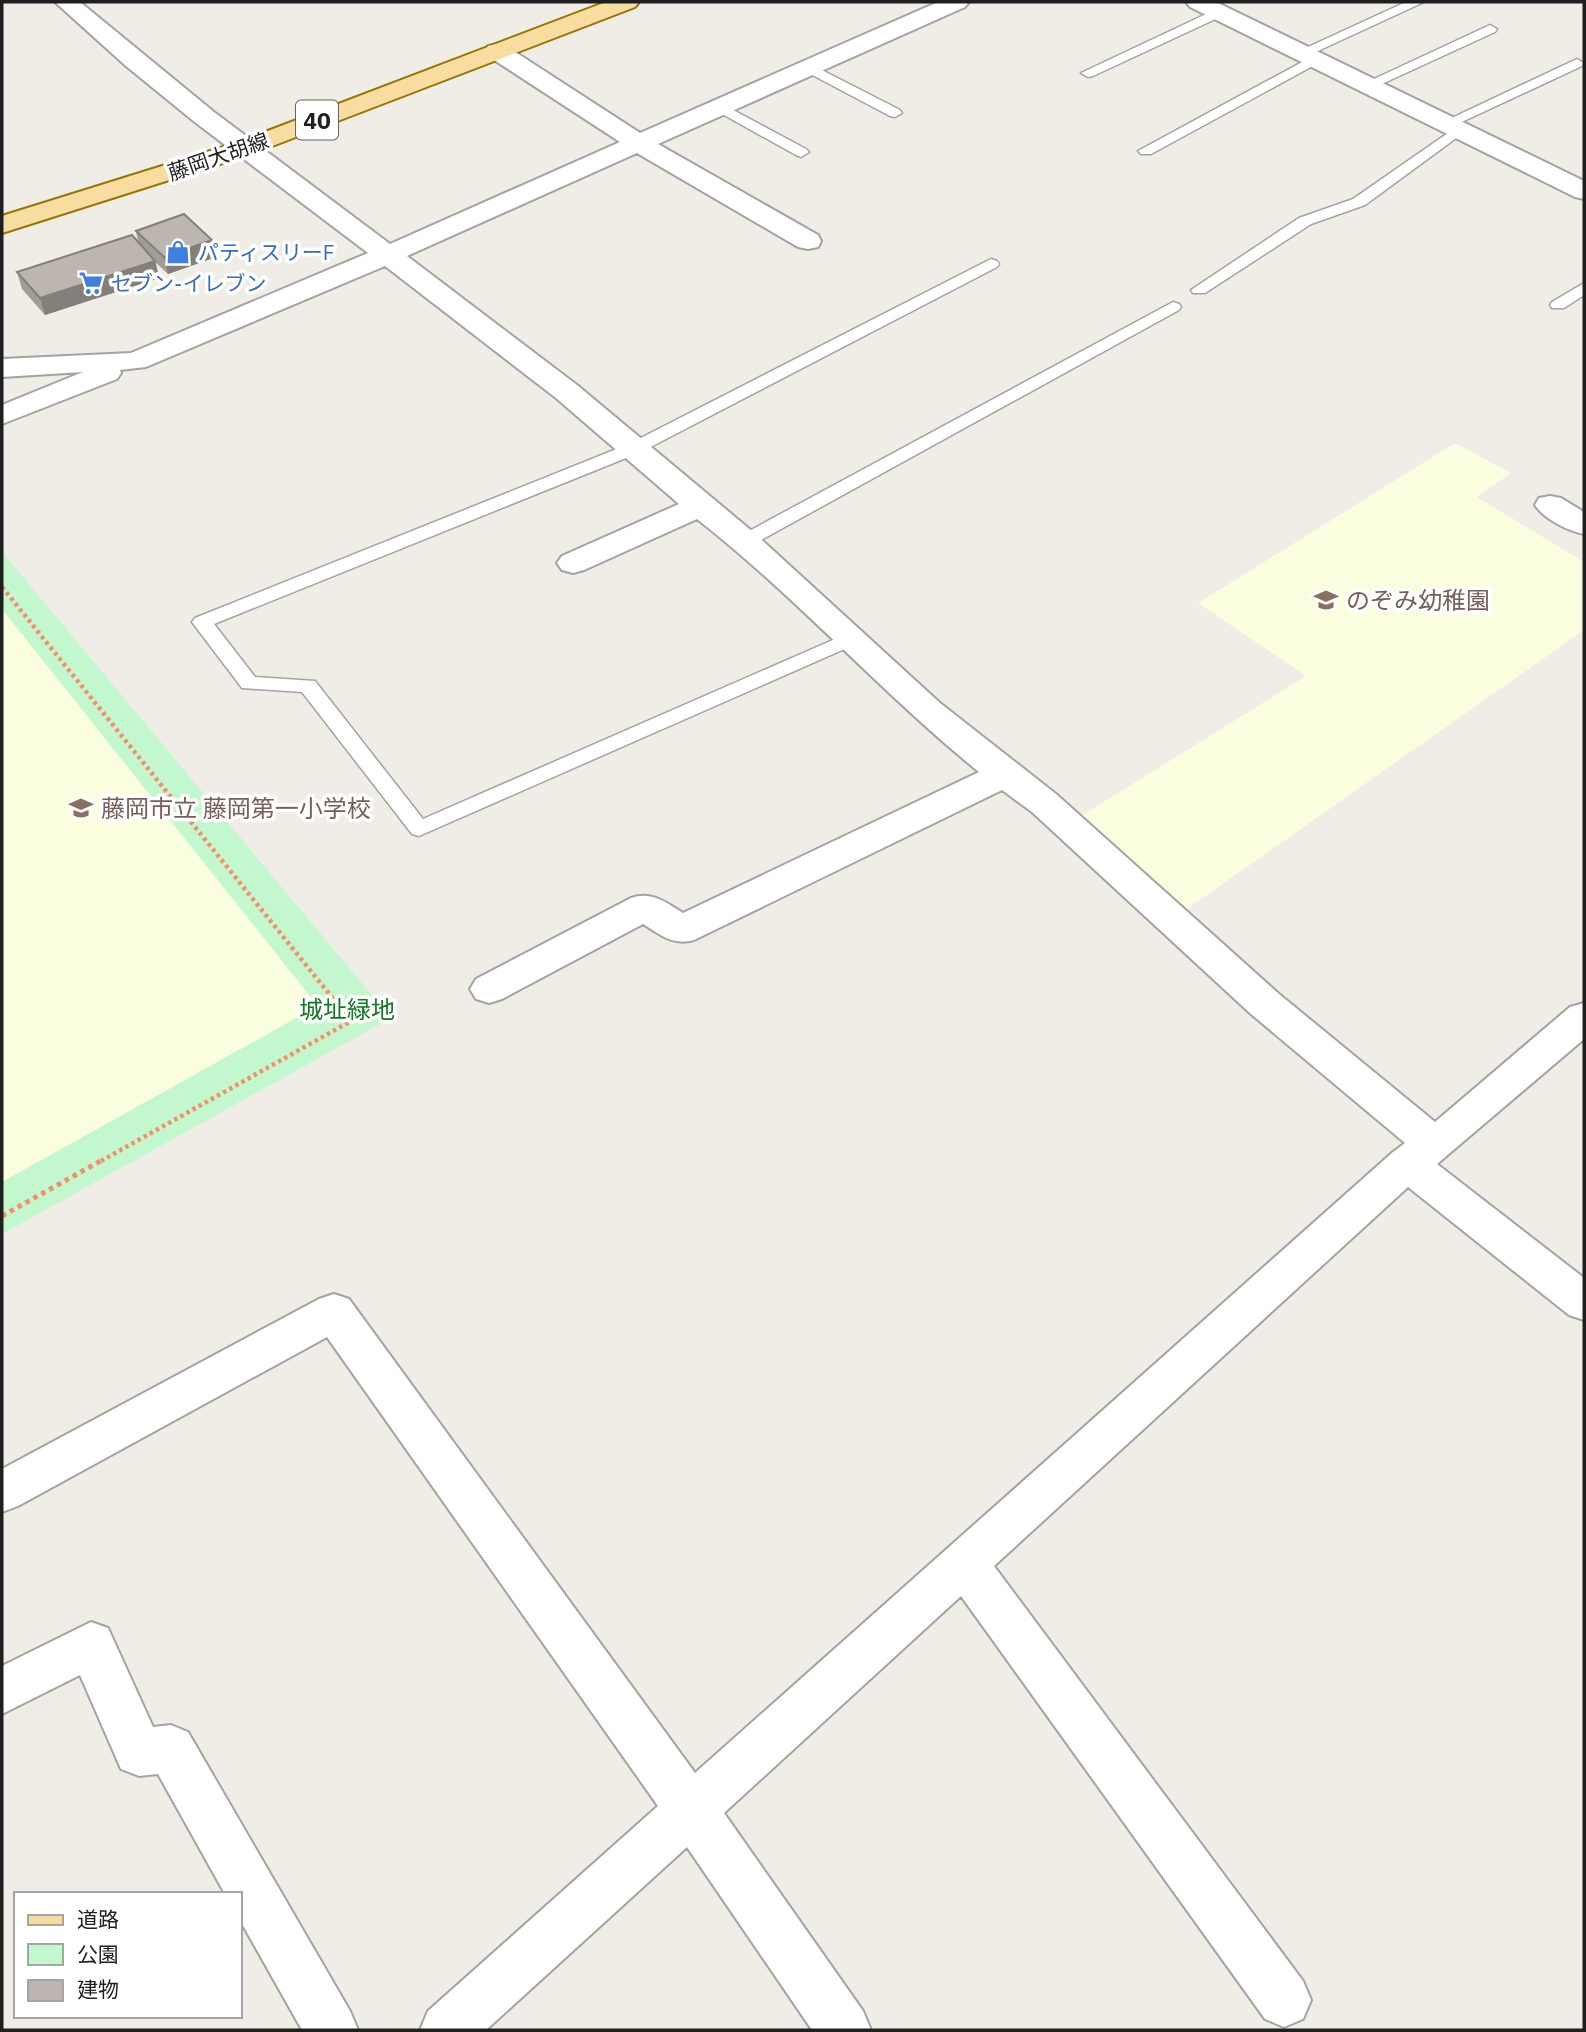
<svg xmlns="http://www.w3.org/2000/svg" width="1586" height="2032" font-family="'IBM Plex Sans','Noto Sans JP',sans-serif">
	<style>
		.education { fill: #fafedf }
		.park { fill: #c3f8ce }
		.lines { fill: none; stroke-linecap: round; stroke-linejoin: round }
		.service-casing { stroke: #a3a3a3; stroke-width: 3 }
		.minor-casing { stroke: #a3a3a3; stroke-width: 4 }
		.primary-casing { stroke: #957604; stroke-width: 4 }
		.path-far1 { stroke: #f68d6f; stroke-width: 4.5; stroke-dasharray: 3.5 3.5; stroke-linecap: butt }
		.path { stroke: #f68d6f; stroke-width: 5; stroke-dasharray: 4.5 4.5; stroke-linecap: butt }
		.service { fill: #fff; fill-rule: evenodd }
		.minor { fill: #fff; fill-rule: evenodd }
		.primary { fill: #f9dda0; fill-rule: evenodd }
		.wall { fill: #a29d96 }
		.shaded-wall { fill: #847f7a }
		.building { fill: #bcb6ae; stroke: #847f7a; stroke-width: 2 }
		.labels { text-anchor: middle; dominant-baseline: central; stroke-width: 7; stroke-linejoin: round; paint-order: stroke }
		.far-street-label { font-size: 21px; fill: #1f1f1f; stroke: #fff }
		.far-shop-label { font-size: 21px; fill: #366cbe; stroke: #fff; text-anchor: start }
		.shield { fill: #fff; stroke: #626262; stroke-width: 2 }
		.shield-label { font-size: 23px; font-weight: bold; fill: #1f1f1f }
		.education-label { font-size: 24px; fill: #785e54; stroke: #fff; text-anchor: start }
		.park-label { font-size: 24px; fill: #0f7a24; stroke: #fff }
	</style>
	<rect width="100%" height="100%" fill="#efede5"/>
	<g class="education">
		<path d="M1455 443 1511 473 1477 497 1584 562V630L1187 909 1081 816 1306 676 1198 603Z"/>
		<path d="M2 609 318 1006 2 1182Z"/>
	</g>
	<path class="park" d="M2 552 391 1018 2 1234V1182L318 1006 2 609Z"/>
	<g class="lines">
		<g class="service-casing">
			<g id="service">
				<path d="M1406 2H1424L1307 56H1297L1295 53Z"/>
				<path d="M1219 8 1224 9V15L1093 76 1088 77 1081 73Z"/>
				<path d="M1490 25 1497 29 1495 32 1373 88 1368 89 1361 85Z"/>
				<path d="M1315 55 1322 59 1320 62 1151 154H1141L1138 151Z"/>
				<path d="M1577 59 1584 63 1582 66 1451 127 1446 128 1439 124Z"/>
				<path d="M808 63 900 110 902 113 895 117 890 116 803 70 801 67Z"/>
				<path d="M720 103 806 149 809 152 801 157 796 155 715 110 713 107Z"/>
				<path d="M1458 126 1465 130 1463 133 1365 205 1311 224 1205 293H1193L1191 290 1299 218 1353 199Z"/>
				<path d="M991 259 997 261 999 264 997 267 641 452 214 624 255 677 315 681 423 819 842 636H856L859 640 856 644 419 836 412 834 302 692 242 688 192 622 195 618 629 444Z"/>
				<path d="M1584 283V295L1564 308H1552L1550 305 1552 302Z"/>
				<path d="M1173 302 1179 304 1181 307 1179 310 752 545H738L736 541 738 537Z"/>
			</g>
		</g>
		<g class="minor-casing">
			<g id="minor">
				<path d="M55 2H80L214 112 390 244 620 142 488 56 485 51 488 46 497 44 506 46 640 133 938 2H969L965 7 658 144 818 235 821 241 818 247 808 249 798 247 637 153 407 256 577 385 753 532 940 703 1056 794 1279 994 1435 1122 1570 1007 1584 1003V1039L1437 1164 1584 1278V1320L1569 1315 1408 1187 994 1566 1303 1981 1311 2000 1303 2019 1284 2027 1265 2019 961 1596 724 1813 863 2011 871 2030H812L687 1847 486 2030H420L428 2011 658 1806 327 1337 18 1506 2 1512V1469L319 1299 334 1294 349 1299 695 1773 1393 1152 1405 1143 1251 1014 1032 812 1002 790 694 940C673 946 661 935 643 924L502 999 489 1003 476 999 470 989 476 979 631 898C652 891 665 902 683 913L979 772C881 693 797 597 697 519L584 570 573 573 562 570 557 563 562 556 679 504 556 398 385 266 146 367 120 370 121 373 117 379 2 424V405L83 372 2 377V359L131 353 368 253 196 123 126 66Z"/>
				<path d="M1186 2H1216L1584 181V199L1575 197 1190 7Z"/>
				<path d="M1550 496 1561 498 1584 512V534C1568 531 1544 519 1535 505L1539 498Z"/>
				<path d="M91 1622 108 1628 153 1727 171 1725 188 1732 350 2011 358 2030H302L240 1920V1894H225L158 1774 139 1776 121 1769 80 1675 2 1714V1666Z"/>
			</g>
		</g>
		<g class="primary-casing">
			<path id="primary" d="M606 2H639L635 7 254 153 2 233V216L236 143Z"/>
		</g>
		<path class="path-far1" d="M2 587 351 1021 101 1161"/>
		<path class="path" d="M2 1216 104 1159"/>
		<use href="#service" class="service"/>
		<use href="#minor" class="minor"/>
		<use href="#primary" class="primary"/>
	</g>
	<path class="wall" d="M136 231 216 257 168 274 156 263 159 278 45 315 22 289 17 272 138 242Z"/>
	<g class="shaded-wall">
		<path d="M212 240 216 257 168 274 164 257Z"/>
		<path d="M155 261 159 278 45 315 40 298Z"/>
	</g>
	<g class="building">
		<path d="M184 214 212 240 164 257 136 231Z"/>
		<path d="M132 235 155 261 40 298 17 272Z"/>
	</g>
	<defs>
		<g id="shop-bare" transform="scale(1.89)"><path d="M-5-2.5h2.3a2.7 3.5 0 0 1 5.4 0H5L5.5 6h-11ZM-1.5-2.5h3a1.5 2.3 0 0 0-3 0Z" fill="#3f7fe0" stroke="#fff" stroke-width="2.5" paint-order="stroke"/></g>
		<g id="supermarket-bare" transform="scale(1.89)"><path d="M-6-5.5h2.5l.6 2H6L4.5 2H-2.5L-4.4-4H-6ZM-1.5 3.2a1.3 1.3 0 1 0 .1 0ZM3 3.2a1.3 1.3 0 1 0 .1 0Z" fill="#3f7fe0" stroke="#fff" stroke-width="2.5" paint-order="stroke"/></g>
		<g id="school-bare" transform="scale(1.89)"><path d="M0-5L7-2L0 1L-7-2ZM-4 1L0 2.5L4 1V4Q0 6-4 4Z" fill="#8d6e63" stroke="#fff" stroke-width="2.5" paint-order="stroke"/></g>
	</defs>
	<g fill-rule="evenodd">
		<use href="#shop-bare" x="178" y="252"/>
		<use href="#supermarket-bare" x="91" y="283"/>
		<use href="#school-bare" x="1326" y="600"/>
		<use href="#school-bare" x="81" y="808"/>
	</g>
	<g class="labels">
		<g class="far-street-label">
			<text transform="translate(218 156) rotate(-19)">藤岡大胡線</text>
		</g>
		<g class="far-shop-label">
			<text x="198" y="252">パティスリーF</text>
			<text x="111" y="283">セブン-イレブン</text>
		</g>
		<rect class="shield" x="296" y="100.5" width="42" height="39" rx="5"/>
		<g class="shield-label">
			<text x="317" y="120">40</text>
		</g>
		<g class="education-label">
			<text x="1346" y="600">のぞみ幼稚園</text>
			<text x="101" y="808">藤岡市立 藤岡第一小学校</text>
		</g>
		<g class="park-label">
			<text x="347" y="1009">城址緑地</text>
		</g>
	</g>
	<rect width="1586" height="2032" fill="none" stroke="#1f1f1f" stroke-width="7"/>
	<rect x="14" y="1892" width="228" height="126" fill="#ffffff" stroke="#a5a5a5" stroke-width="2"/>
	<rect x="28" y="1915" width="35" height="10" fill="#f9dda0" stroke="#a5a5a5" stroke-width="2"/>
	<text x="77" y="1927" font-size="21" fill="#1f1f1f">道路</text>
	<rect x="28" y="1944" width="35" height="21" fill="#c3f8ce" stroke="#a5a5a5" stroke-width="2"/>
	<text x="77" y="1962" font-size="21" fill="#1f1f1f">公園</text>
	<rect x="28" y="1980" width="35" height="21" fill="#bcb6ae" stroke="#a5a5a5" stroke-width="2"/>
	<text x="77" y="1997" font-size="21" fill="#1f1f1f">建物</text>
</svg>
